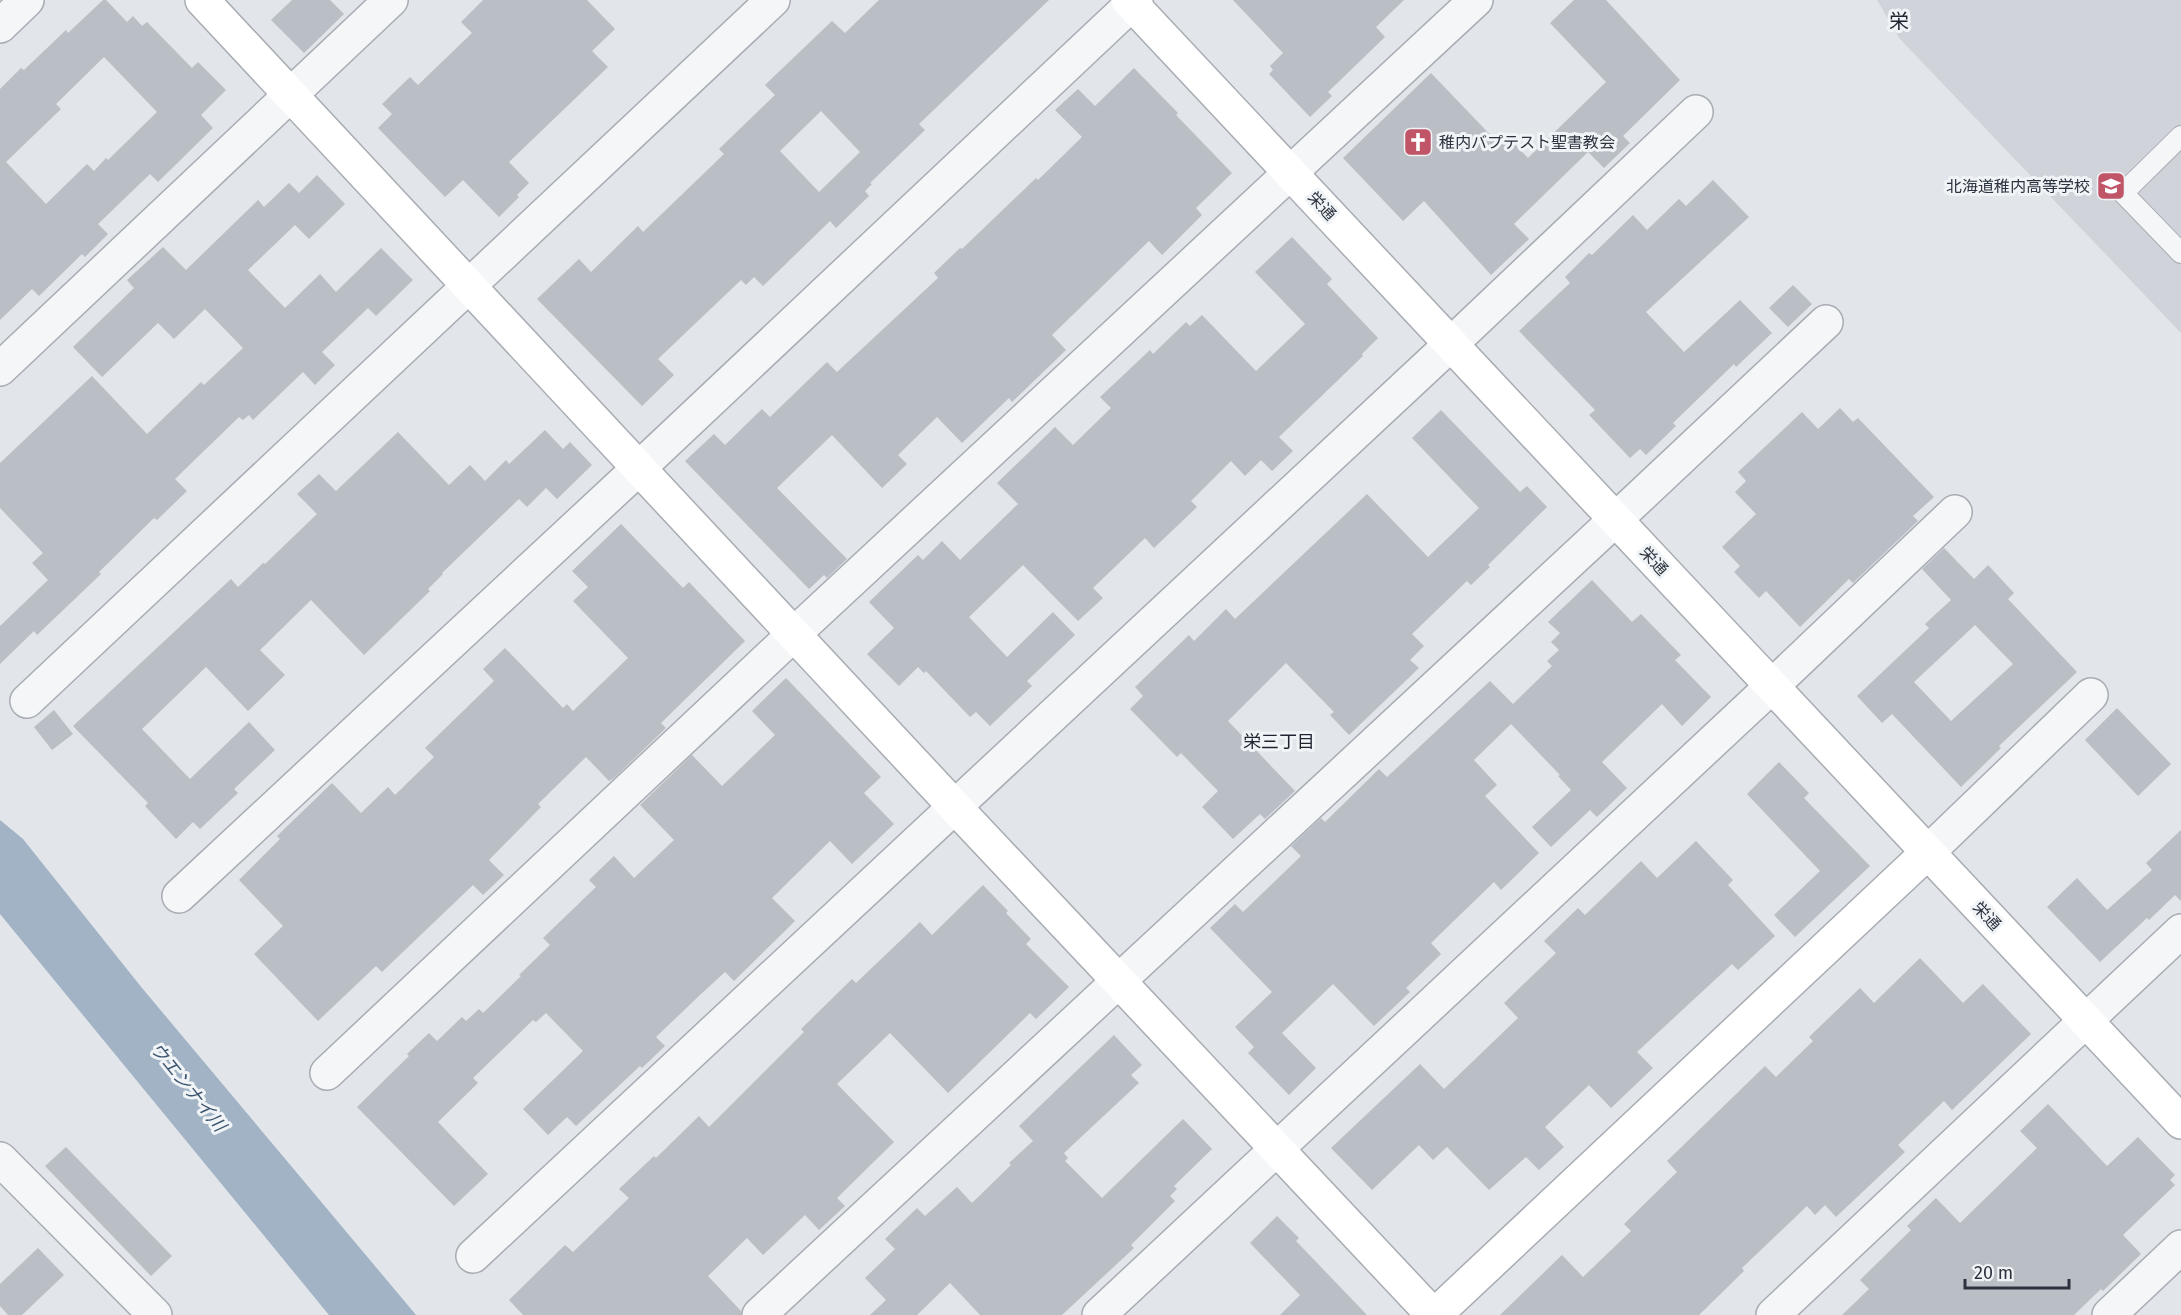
<svg xmlns="http://www.w3.org/2000/svg" width="2181" height="1315" font-family="'Fira Sans','Noto Sans JP',sans-serif">
	<style>
		.built { fill: #d0d4da }
		.water { fill: #a1b3c5 }
		.building { fill: #babec5; fill-rule: evenodd }
		.lines { fill: none; stroke-linecap: round; stroke-linejoin: round }
		.lane-casing { stroke: #a8acb3; stroke-width: 22 }
		.street-casing { stroke: #a8acb3; stroke-width: 36 }
		.secondary-casing { stroke: #a8acb3; stroke-width: 36 }
		.lane { stroke: #f4f6f8; stroke-width: 20 }
		.street { stroke: #f4f6f8; stroke-width: 33 }
		.secondary { stroke: #fff; stroke-width: 33 }
		.labels { text-anchor: middle; dominant-baseline: central; stroke-width: 6; stroke-linejoin: round; paint-order: stroke }
		.poi-label { font-size: 16px; fill: #2c333f; stroke: #f1f4f6; text-anchor: start }
		.street-label { font-size: 16px; fill: #2c333f; stroke: #f1f4f6 }
		.neighbourhood-label { font-size: 18px; fill: #1e2430; stroke: #f1f4f6 }
		.water-label { font-size: 18px; font-style: italic; fill: #3a536e; stroke: #f1f4f6 }
		.quarter-label { font-size: 20px; fill: #1e2430; stroke: #f1f4f6 }
	</style>
	<rect width="100%" height="100%" fill="#e2e5e9"/>
	<path class="built" d="M1877 0H2181V333L1899 38Z"/>
	<path class="water" d="M0 820 23 839 142 988 416 1315H329L0 914Z"/>
	<g class="building">
		<path d="M103 0H106L127 22 133 16 142 26 147 22 192 68 198 62 226 90 201 115 213 128 158 182 150 174 98 224 108 234 85 257 82 254 39 296 32 289 0 320V89L21 68 24 70 66 30 68 33ZM104 57 157 112 108 160 106 158 94 171 87 164 46 204 6 162 61 109 56 104Z"/>
		<path d="M292 0H330L344 14 304 53 271 20Z"/>
		<path d="M483 0H587L615 29 592 51 608 67 509 162 529 183 517 195 519 197 499 217 463 180 445 197 378 128 392 114 382 104 410 77 418 85 472 33 461 22Z"/>
		<path d="M879 0H1049L919 124 925 130 870 183 872 184 865 191 869 196 836 228 830 221 763 286 754 277 746 285 741 280 658 359 674 375 642 406 537 299 579 259 591 272 638 226 643 232 724 154 719 149 775 95 765 85 832 21 845 33ZM821 111 860 152 819 192 780 151Z"/>
		<path d="M1233 0H1404L1376 27 1385 37 1328 92 1332 96 1310 117 1269 74 1273 70 1270 66 1283 53Z"/>
		<path d="M1574 0H1606L1680 80 1623 136 1630 143 1604 168 1588 152 1514 224 1529 239 1491 275 1424 201 1403 221 1343 158 1431 73 1500 145 1508 137 1528 158 1606 82 1550 23Z"/>
		<path d="M1134 68 1178 113 1176 115 1232 173 1196 208 1202 215 1162 255 1149 241 1052 335 1066 350 1012 402 1009 398 962 443 937 417 898 455 907 464 882 488 832 435 777 488 847 559 827 578 824 575 809 589 685 461 714 434 725 445 762 409 770 417 827 362 837 372 938 278 934 273 960 248 962 249 1036 178 1038 180 1082 137 1055 110 1078 89 1095 106Z"/>
		<path d="M317 175 345 204 309 239 295 225 248 270 285 308 320 274 336 292 381 248 413 280 376 316 368 308 322 352 335 365 315 385 303 372 253 420 249 415 243 420 239 417 175 479 187 491 157 520 154 518 99 572 101 574 37 635 34 631 0 664V626L48 580 32 563 43 553 0 508V463L92 376 147 434 201 382 204 385 243 348 205 309 174 339 158 323 102 377 73 347 134 288 127 280 163 247 186 270 258 200 264 207 289 183 299 193Z"/>
		<path d="M1713 180 1749 217 1646 312 1684 352 1740 300 1772 333 1736 367 1734 364 1673 423 1676 426 1646 455 1640 449 1630 458 1589 415 1595 410 1519 331 1570 283 1565 277 1589 253 1592 255 1633 215 1647 230 1679 199 1686 206Z"/>
		<path d="M1292 237 1332 279 1327 284 1378 338 1362 354 1363 356 1279 437 1293 451 1272 471 1261 460 1245 476 1231 461 1191 501 1197 507 1154 548 1145 538 1093 588 1103 598 1078 621 1023 565 969 617 1007 657 1053 612 1075 635 1027 681 1032 686 990 726 976 712 970 717 926 671 924 673 918 667 899 686 867 654 894 628 869 602 918 555 923 560 942 541 960 560 1018 504 997 483 1055 427 1073 445 1111 408 1100 397 1150 350 1153 354 1186 322 1190 326 1202 315 1256 371 1305 324 1255 272Z"/>
		<path d="M1793 285 1812 304 1788 327 1769 308Z"/>
		<path d="M1840 408 1853 422 1858 418 1934 497 1913 516 1918 521 1853 583 1849 579 1800 627 1766 591 1759 598 1734 572 1740 566 1722 547 1756 514 1735 492 1746 481 1738 472 1802 412 1818 429Z"/>
		<path d="M1441 410 1520 492 1527 486 1547 507 1488 565 1490 567 1471 585 1467 581 1412 634 1424 646 1410 660 1419 668 1349 735 1330 715 1334 712 1286 663 1228 721 1295 791 1265 819 1260 814 1233 839 1202 807 1218 791 1181 753 1177 757 1130 709 1143 696 1135 687 1189 635 1194 641 1226 609 1235 619 1367 494 1428 557 1479 508 1412 438Z"/>
		<path d="M545 430 563 449 570 442 592 465 557 499 546 488 527 507 519 499 442 573 443 574 428 589 430 591 364 655 311 600 260 650 285 675 248 711 206 667 142 729 190 779 249 722 275 750 234 789 238 793 200 829 193 822 176 839 145 806 148 803 73 726 231 579 238 587 263 563 265 564 317 514 297 494 319 474 336 491 398 432 449 485 470 465 485 481 506 460 509 464Z"/>
		<path d="M621 524 683 588 689 582 745 641 661 723 666 728 614 778 609 781 586 757 538 804 541 807 489 860 504 875 483 895 473 885 382 972 376 966 318 1021 254 954 283 926 239 880 280 839 277 836 332 783 361 813 388 787 395 795 434 757 425 748 494 681 483 669 505 648 563 708 567 704 573 711 628 658 573 601 588 587 572 571Z"/>
		<path d="M1944 548 1974 579 1988 565 2014 593 2008 599 2077 672 1999 746 2001 748 1961 787 1892 714 1882 723 1857 696 1929 628 1925 624 1951 600 1922 569ZM1975 625 2013 664 1951 721 1914 682Z"/>
		<path d="M1592 580 1632 622 1641 614 1681 655 1675 660 1711 697 1682 726 1662 704 1602 762 1627 788 1597 817 1590 810 1551 847 1532 827 1571 790 1558 776 1560 775 1511 724 1474 760 1497 785 1485 796 1539 853 1501 890 1494 882 1431 943 1441 954 1406 988 1410 992 1374 1026 1333 984 1282 1033 1316 1068 1289 1095 1248 1053 1254 1047 1235 1027 1272 992 1210 928 1235 904 1243 912 1301 856 1291 846 1321 818 1325 822 1379 769 1387 777 1490 681 1513 704 1552 666 1547 661 1559 650 1551 642 1560 633 1548 622Z"/>
		<path d="M786 678 881 777 864 793 894 824 852 864 830 841 772 898 795 921 734 981 725 972 701 994 656 1037 665 1046 642 1068 640 1066 576 1126 567 1117 548 1135 523 1109 583 1051 546 1013 536 1022 533 1020 473 1078 478 1083 438 1122 488 1174 454 1206 357 1107 409 1056 407 1054 429 1033 437 1041 462 1017 466 1021 479 1009 483 1013 521 976 519 975 550 945 543 938 596 887 589 880 614 856 634 878 674 840 640 805 692 755 722 786 775 735 752 711Z"/>
		<path d="M2117 708 2171 764 2138 796 2085 740Z"/>
		<path d="M54 710 73 734 52 750 34 727Z"/>
		<path d="M1779 762 1809 793 1804 798 1870 866 1795 937 1774 915 1820 871 1747 794Z"/>
		<path d="M2181 830V901L2175 895 2149 920 2147 918 2100 962 2047 907 2077 878 2107 910 2152 870 2146 863Z"/>
		<path d="M1696 841 1733 880 1728 885 1775 936 1738 970 1732 964 1637 1052 1653 1068 1611 1108 1589 1085 1545 1127 1564 1147 1539 1170 1526 1157 1489 1190 1447 1147 1433 1160 1419 1145 1372 1190 1331 1148 1420 1064 1444 1089 1518 1018 1504 1003 1556 953 1544 941 1578 908 1585 915 1641 861 1657 878Z"/>
		<path d="M983 885 1008 911 1006 913 1031 939 1026 944 1069 987 1036 1019 1030 1013 948 1093 890 1033 837 1084 894 1142 837 1198 845 1206 819 1230 805 1215 763 1255 747 1238 708 1276 741 1311V1315H523L509 1300 565 1245 573 1252 629 1198 619 1189 654 1156 656 1158 699 1116 709 1127 804 1032 801 1029 852 979 856 983 920 922 932 935Z"/>
		<path d="M1920 958 1963 1003 1983 984 2031 1034 1952 1110 1944 1101 1898 1145 1905 1152 1836 1217 1825 1205 1815 1215 1807 1206 1742 1268 1744 1271 1699 1315H1500L1562 1255 1583 1277 1631 1231 1624 1224 1677 1172 1667 1161 1765 1066 1776 1077 1813 1041 1809 1037 1860 988 1874 1003Z"/>
		<path d="M1114 1035 1142 1065 1131 1075 1139 1083 1064 1153 1068 1158 1065 1161 1102 1198 1183 1119 1212 1149 1174 1186 1177 1189 1170 1196 1175 1201 1131 1245 1134 1248 1062 1315H980L950 1283 917 1315H870L886 1300 865 1278 895 1249 885 1239 917 1208 925 1216 957 1187 972 1203 1011 1165 1009 1163 1033 1141 1019 1126Z"/>
		<path d="M2048 1104 2107 1166 2138 1137 2175 1175 2170 1180 2175 1185 2123 1235 2141 1254 2103 1291 2101 1289 2074 1315H1842L1869 1289 1860 1280 1911 1230 1907 1226 1936 1198 1960 1223 2037 1148 2020 1131Z"/>
		<path d="M66 1147 172 1256 151 1276 45 1166Z"/>
		<path d="M1277 1216 1299 1238 1296 1241 1367 1315H1280L1300 1295 1250 1243Z"/>
		<path d="M38 1248 64 1275 22 1315H8L0 1306V1284Z"/>
	</g>
	<g class="lines">
		<g class="lane-casing">
			<path id="lane" d="M2181 136 2123 193 2181 253"/>
		</g>
		<g class="street-casing">
			<g id="street">
				<path d="M0 26 27 0"/>
				<path d="M0 369 391 0"/>
				<path d="M27 701 773 0"/>
				<path d="M1927 853 2091 695"/>
				<path d="M179 896 639 468 1136 0"/>
				<path d="M327 1073 794 634 1476 0"/>
				<path d="M0 1159 155 1315"/>
				<path d="M473 1256 1451 344 1696 112"/>
				<path d="M759 1315 1615 520 1826 322"/>
				<path d="M1099 1315 1771 687 1955 512"/>
				<path d="M1773 1315 2181 931"/>
				<path d="M2109 1315 2181 1247"/>
			</g>
		</g>
		<g class="secondary-casing">
			<g id="secondary">
				<path d="M202 0 954 806 1433 1315"/>
				<path d="M1128 0 2181 1122"/>
				<path d="M1435 1315 1927 853"/>
			</g>
		</g>
		<use href="#lane" class="lane"/>
		<use href="#street" class="street"/>
		<use href="#secondary" class="secondary"/>
	</g>
	<defs>
		<g id="church-square" transform="scale(1.5)"><rect x="-9" y="-9" width="18" height="18" rx="4" fill="#c05568" stroke="#f1f4f6"/><path d="M-1.2-6h2.4v3.5h3.3v2.4h-3.3V6h-2.4V-.1h-3.3v-2.4h3.3Z" fill="#fff"/></g>
		<g id="school-square" transform="scale(1.5)"><rect x="-9" y="-9" width="18" height="18" rx="4" fill="#c05568" stroke="#f1f4f6"/><path d="M0-5L7-2L0 1L-7-2ZM-4 1L0 2.5L4 1V4Q0 6-4 4Z" fill="#fff"/></g>
	</defs>
	<g fill-rule="evenodd">
		<use href="#church-square" x="1418" y="142"/>
		<use href="#school-square" x="2111" y="186"/>
	</g>
	<g class="labels">
		<g class="poi-label">
			<text x="1439" y="142">稚内バプテスト聖書教会</text>
			<text x="2090" y="186" text-anchor="end">北海道稚内高等学校</text>
		</g>
		<g class="street-label">
			<text transform="translate(1322 206) rotate(47)">栄通</text>
			<text transform="translate(1654 561) rotate(47)">栄通</text>
			<text transform="translate(1987 916) rotate(47)">栄通</text>
		</g>
		<g class="neighbourhood-label">
			<text x="1279" y="742">栄三丁目</text>
		</g>
		<g class="water-label">
			<text transform="translate(188 1087) rotate(51)">ウエンナイ川</text>
		</g>
		<g class="quarter-label">
			<text x="1899" y="21">栄</text>
		</g>
	</g>
	<path d="M1965 1279v9h104v-9" fill="none" stroke="#2c333f" stroke-width="3"/>
	<text x="1974" y="1279" font-size="18" fill="#2c333f" stroke="#f1f4f6" stroke-width="4.5" paint-order="stroke">20 m</text>
</svg>
